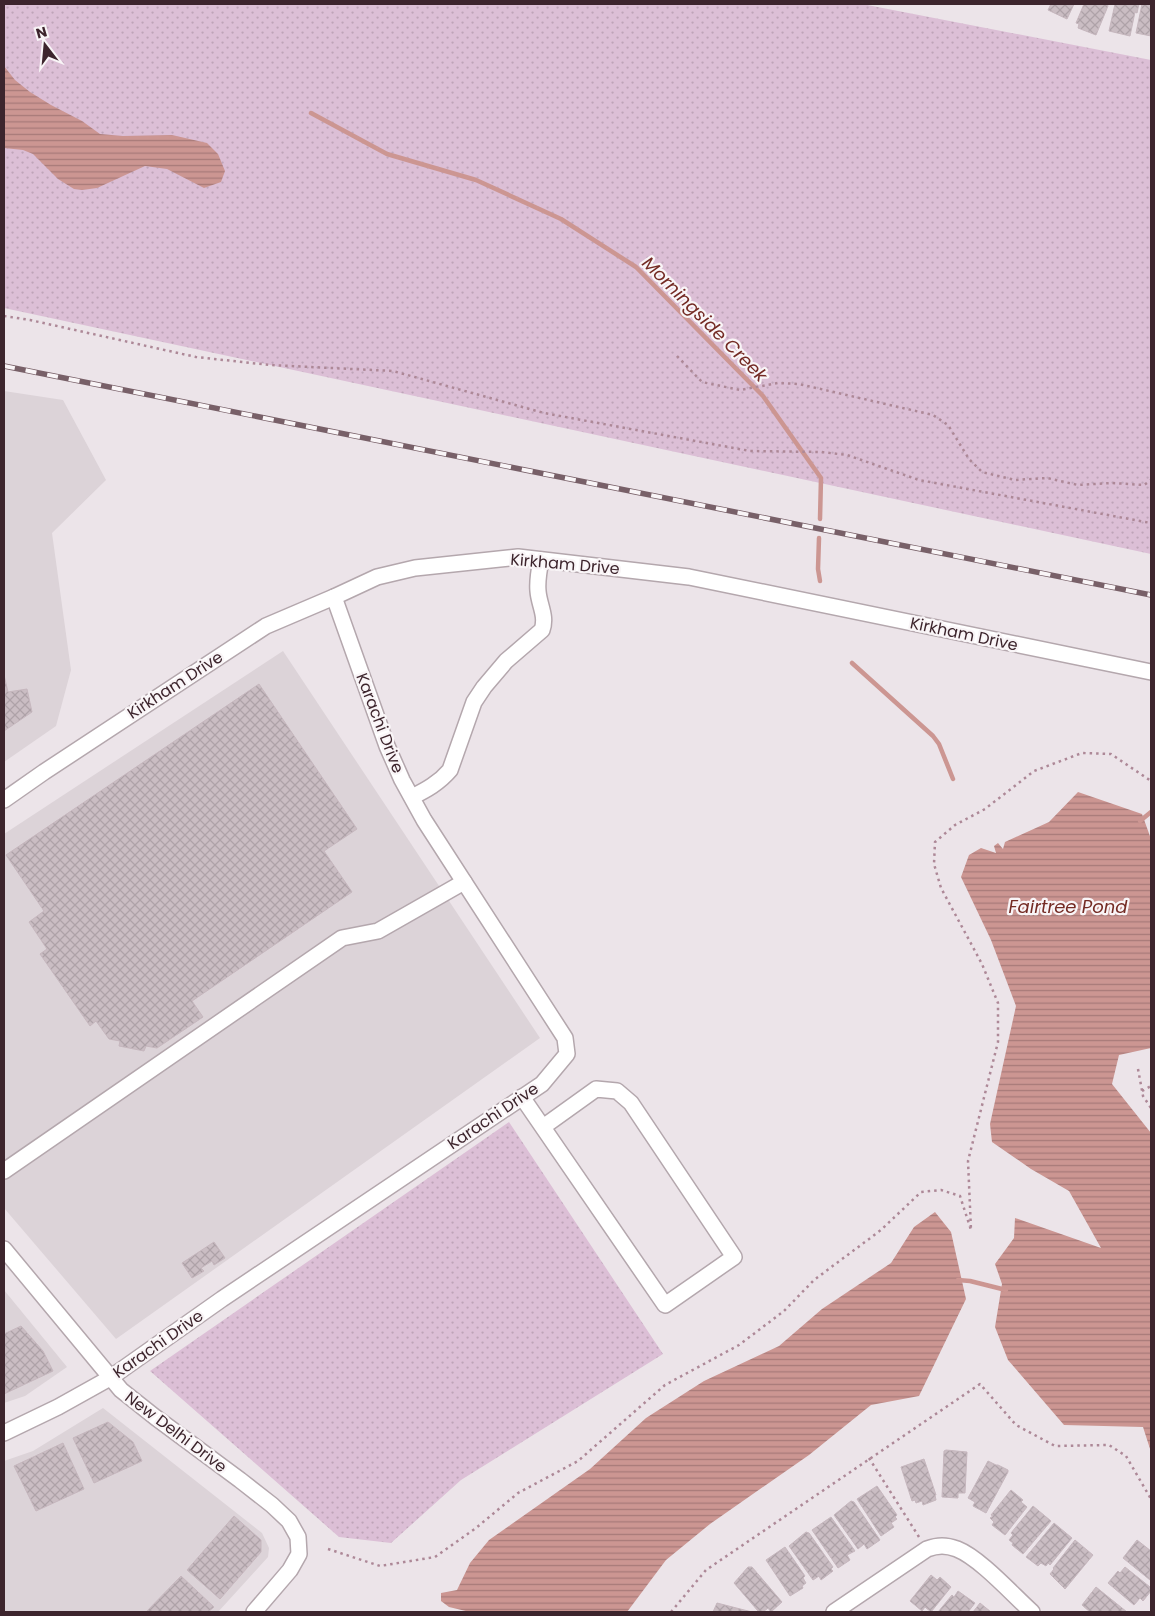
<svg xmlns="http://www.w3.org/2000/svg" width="1155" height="1616" font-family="Poppins,sans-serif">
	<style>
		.built { fill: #dcd3d8 }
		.grass { fill: url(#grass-dots) }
		.water { fill: url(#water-rules) }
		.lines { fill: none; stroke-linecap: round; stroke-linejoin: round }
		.stream { stroke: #cc9692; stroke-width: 4.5 }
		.building { fill: url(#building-cross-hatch); stroke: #c6b7be }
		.minor-casing { stroke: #b4a7ad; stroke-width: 18 }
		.path { stroke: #ad8897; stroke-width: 2.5; stroke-dasharray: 2.5 4; stroke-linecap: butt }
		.minor { stroke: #fff; stroke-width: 15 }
		.rail-casing { stroke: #786068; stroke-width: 5.5 }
		.rail { stroke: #f9f5f7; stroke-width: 4; stroke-dasharray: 11; stroke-linecap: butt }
		.labels { text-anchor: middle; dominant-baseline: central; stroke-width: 4.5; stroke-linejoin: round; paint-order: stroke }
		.street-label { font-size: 16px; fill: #3d252d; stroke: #f9f5f7 }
		.water-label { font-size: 18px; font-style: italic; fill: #742b24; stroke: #f9f5f7 }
	</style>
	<defs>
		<pattern id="grass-dots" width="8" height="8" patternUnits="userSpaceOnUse" patternTransform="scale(1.25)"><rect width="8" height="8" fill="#dcbfd6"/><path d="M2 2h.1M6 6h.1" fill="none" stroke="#bea4b8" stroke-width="1.8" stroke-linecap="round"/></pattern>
		<pattern id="water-rules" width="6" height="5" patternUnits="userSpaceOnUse" patternTransform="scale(1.25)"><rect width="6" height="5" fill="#cc9692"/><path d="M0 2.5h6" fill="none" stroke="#a77a78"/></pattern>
		<pattern id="building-cross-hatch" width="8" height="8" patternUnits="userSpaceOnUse" patternTransform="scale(1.25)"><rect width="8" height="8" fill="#cabdc3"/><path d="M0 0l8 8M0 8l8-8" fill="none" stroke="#aea2a8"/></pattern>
	</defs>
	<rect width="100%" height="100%" fill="#ece4e9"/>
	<g class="built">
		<path d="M4 391 63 400 106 480 52 533 71 670 56 726 4 762Z"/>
		<path d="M283 651 540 1038 116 1339 4 1208V834Z"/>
		<path d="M4 1290 67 1367 25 1396 4 1403Z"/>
		<path d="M103 1408 262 1533 269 1548 268 1557 218 1612H4V1461L33 1451Z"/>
	</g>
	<g class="grass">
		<path d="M4 4H862L1151 60V554L4 308Z"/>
		<path d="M509 1122 663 1354 461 1480 391 1543 339 1537 150 1371Z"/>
	</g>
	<g class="water">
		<path d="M4 66 15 80 30 92 51 105 82 121 100 134 123 136 172 135 207 143 218 154 225 171 221 182 204 188 167 169 145 166 97 188 82 190 74 189 58 179 33 154 23 150 4 148Z"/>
		<path d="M1078 792 1142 814 1151 839V1048L1119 1055 1112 1084 1151 1133V1452L1143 1427 1064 1425 1008 1360 995 1327 1002 1284 995 1264 1014 1238 1015 1218 1101 1248 1069 1191 1031 1169 992 1142 990 1124 1016 1006 991 940 961 877 969 855 981 848 996 853 994 846 998 843 1003 849 1005 842 1049 822Z"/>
		<path d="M935 1212 951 1232 966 1299 919 1396 871 1405 809 1455 710 1524 666 1560 627 1612H470L449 1607 441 1601V1593L457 1590 470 1563 489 1540 590 1469 646 1418 704 1381 779 1346 822 1309 891 1263 914 1227Z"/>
	</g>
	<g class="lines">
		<g class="stream">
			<path d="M311 113 387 154 476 180 561 219 636 267 763 396 821 478 820 519"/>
			<path d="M819 538 818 569 820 581"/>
			<path d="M852 663 933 736 939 744 953 779"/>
			<path d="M1140 821 1151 812"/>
			<path d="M958 1280 970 1281 1006 1290"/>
		</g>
	</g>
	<g class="building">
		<path d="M1051 4H1074L1067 19 1048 10Z"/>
		<path d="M1084 4H1107L1108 6 1096 35 1078 28 1079 24 1076 23Z"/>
		<path d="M1115 4 1123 5V4H1139L1137 13 1135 12 1130 36 1109 31Z"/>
		<path d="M1142 4H1151V36L1136 33Z"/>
		<path d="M4 675 8 692 27 689 32 712 4 731Z"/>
		<path d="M259 684 357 829 324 851 352 892 192 1001 203 1017 157 1048 146 1046 144 1051 119 1046 120 1041 109 1039 96 1021 90 1026 40 954 47 949 29 922 44 911 6 855Z"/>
		<path d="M214 1242 225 1258 214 1265 212 1261 201 1268 204 1271 192 1278 182 1263Z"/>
		<path d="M21 1326 43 1351 53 1371 4 1394V1334Z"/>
		<path d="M108 1422 133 1442 142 1461 94 1483 73 1438Z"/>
		<path d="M63 1443 84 1489 36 1511 14 1466Z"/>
		<path d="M946 1450 967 1452 965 1493H958V1498L942 1497 944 1451Z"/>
		<path d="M924 1459 936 1495H935L936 1500 923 1505 922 1501 916 1503 915 1500 912 1501 901 1467Z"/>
		<path d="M988 1461 996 1465H998L1008 1470V1472L986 1513 973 1506 975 1502 968 1498Z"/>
		<path d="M877 1486 897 1515 895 1517 897 1519 891 1523 894 1527 881 1536 857 1499Z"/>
		<path d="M1011 1490 1023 1500 1021 1502 1027 1507 1005 1535 992 1525 994 1522 990 1518 993 1516 991 1515Z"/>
		<path d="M851 1501 854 1502 880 1540 867 1549 864 1544 858 1549 834 1515Z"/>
		<path d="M1033 1506 1051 1521 1023 1554 1012 1545 1013 1543 1009 1540 1013 1535 1011 1533Z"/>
		<path d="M234 1516 261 1540V1552L220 1599 187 1570Z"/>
		<path d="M831 1517 855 1551 847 1555 850 1560 838 1568 812 1530Z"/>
		<path d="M1054 1523 1072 1538 1050 1565 1048 1563 1046 1566 1041 1563 1038 1566 1026 1557Z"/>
		<path d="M806 1532 809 1533 833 1567 831 1569 833 1571 821 1580 819 1576 813 1580 789 1546Z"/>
		<path d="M1075 1540 1093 1555 1065 1589 1050 1574 1054 1569 1053 1568Z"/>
		<path d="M1137 1540 1151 1551 1150 1580 1123 1558Z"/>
		<path d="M785 1547 805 1576 803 1578 806 1583 802 1586 803 1588 790 1596 766 1560Z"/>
		<path d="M748 1567H752L782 1602 771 1612 768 1608 763 1612 758 1611 734 1583Z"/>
		<path d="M1125 1567 1150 1587 1149 1588 1151 1591 1143 1601 1140 1598 1134 1605 1108 1583 1118 1571 1120 1573Z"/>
		<path d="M931 1575 937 1580 940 1577 951 1587 931 1612 925 1607 922 1611 910 1601Z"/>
		<path d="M181 1576 214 1607 208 1612H146Z"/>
		<path d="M1096 1587 1127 1612H1090L1082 1605Z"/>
		<path d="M958 1591 975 1603 968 1612H938L952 1595 954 1597Z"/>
		<path d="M717 1603 752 1612H713Z"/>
		<path d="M980 1603 991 1612H973Z"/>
	</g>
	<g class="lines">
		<g class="minor-casing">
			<g id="minor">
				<path d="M412 797C426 790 439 783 450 770L474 702 484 687 506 661 542 630C547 616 539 605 538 591 537 581 539 570 541 560"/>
				<path d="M4 800 44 772 266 626 334 597 377 577 415 568 518 557 689 577 1151 672"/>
				<path d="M522 1097 665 1305 734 1257 631 1103 617 1091 596 1089 543 1127"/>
				<path d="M4 1171 342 938 378 931 464 882"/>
				<path d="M4 1249 121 1390 155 1417 240 1480 272 1505 289 1521 298 1537 299 1554 290 1570 254 1612"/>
				<path d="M4 1433 58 1407 110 1378 222 1299 542 1084 567 1054 565 1038 424 820 402 780 387 746 334 597"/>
				<path d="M834 1612 927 1549C938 1545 946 1545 957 1549 980 1558 1013 1595 1032 1612"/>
			</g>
		</g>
		<g class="path">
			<path d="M4 316 30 320 196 357 270 365 393 371 544 413 750 451 821 452 847 455 919 480 1151 523"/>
			<path d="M677 356 702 382 740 390 778 383 799 384 933 415 948 425 969 459 982 472 1015 480 1047 478 1078 485 1112 483 1144 485 1151 480"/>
			<path d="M1138 1069 1143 1096 1151 1108"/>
			<path d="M1142 1091 1151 1086"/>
			<path d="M869 1458 919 1537"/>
			<path d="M328 1549 380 1566 435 1557 476 1528 518 1493 578 1461 665 1385 739 1345 784 1311 814 1280 881 1230 921 1192 941 1190 960 1196 971 1230 968 1161 998 1042V1003L982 964 941 888 934 864 935 842 955 825 985 809 1034 771 1082 753 1111 754 1151 781"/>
			<path d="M671 1612 706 1570 980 1384 1016 1425 1055 1446 1109 1445 1126 1456 1151 1499"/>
		</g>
		<use href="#minor" class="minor"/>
		<g class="rail-casing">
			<path id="rail" d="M4 366 1151 595"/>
		</g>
		<use href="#rail" class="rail"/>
	</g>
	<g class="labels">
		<g class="street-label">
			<text transform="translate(565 564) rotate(5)">Kirkham Drive</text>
			<text transform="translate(964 634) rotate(12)">Kirkham Drive</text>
			<text transform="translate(175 685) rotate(-33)">Kirkham Drive</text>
			<text transform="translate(380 723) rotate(69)">Karachi Drive</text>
			<text transform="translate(493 1116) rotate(-34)">Karachi Drive</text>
			<text transform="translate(158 1344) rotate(-35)">Karachi Drive</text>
			<text transform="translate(176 1432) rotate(37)">New Delhi Drive</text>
		</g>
		<g class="water-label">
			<text transform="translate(705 319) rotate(45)">Morningside Creek</text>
			<text x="1068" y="906">Fairtree Pond</text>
		</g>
	</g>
	<rect width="1155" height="1616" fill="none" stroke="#3d252d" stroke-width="10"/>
	<g transform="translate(45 45) rotate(344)" stroke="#f9f5f7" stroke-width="4" paint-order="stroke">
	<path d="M0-4L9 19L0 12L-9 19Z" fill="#3d252d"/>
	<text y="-8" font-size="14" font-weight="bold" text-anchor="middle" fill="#3d252d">N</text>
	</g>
</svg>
